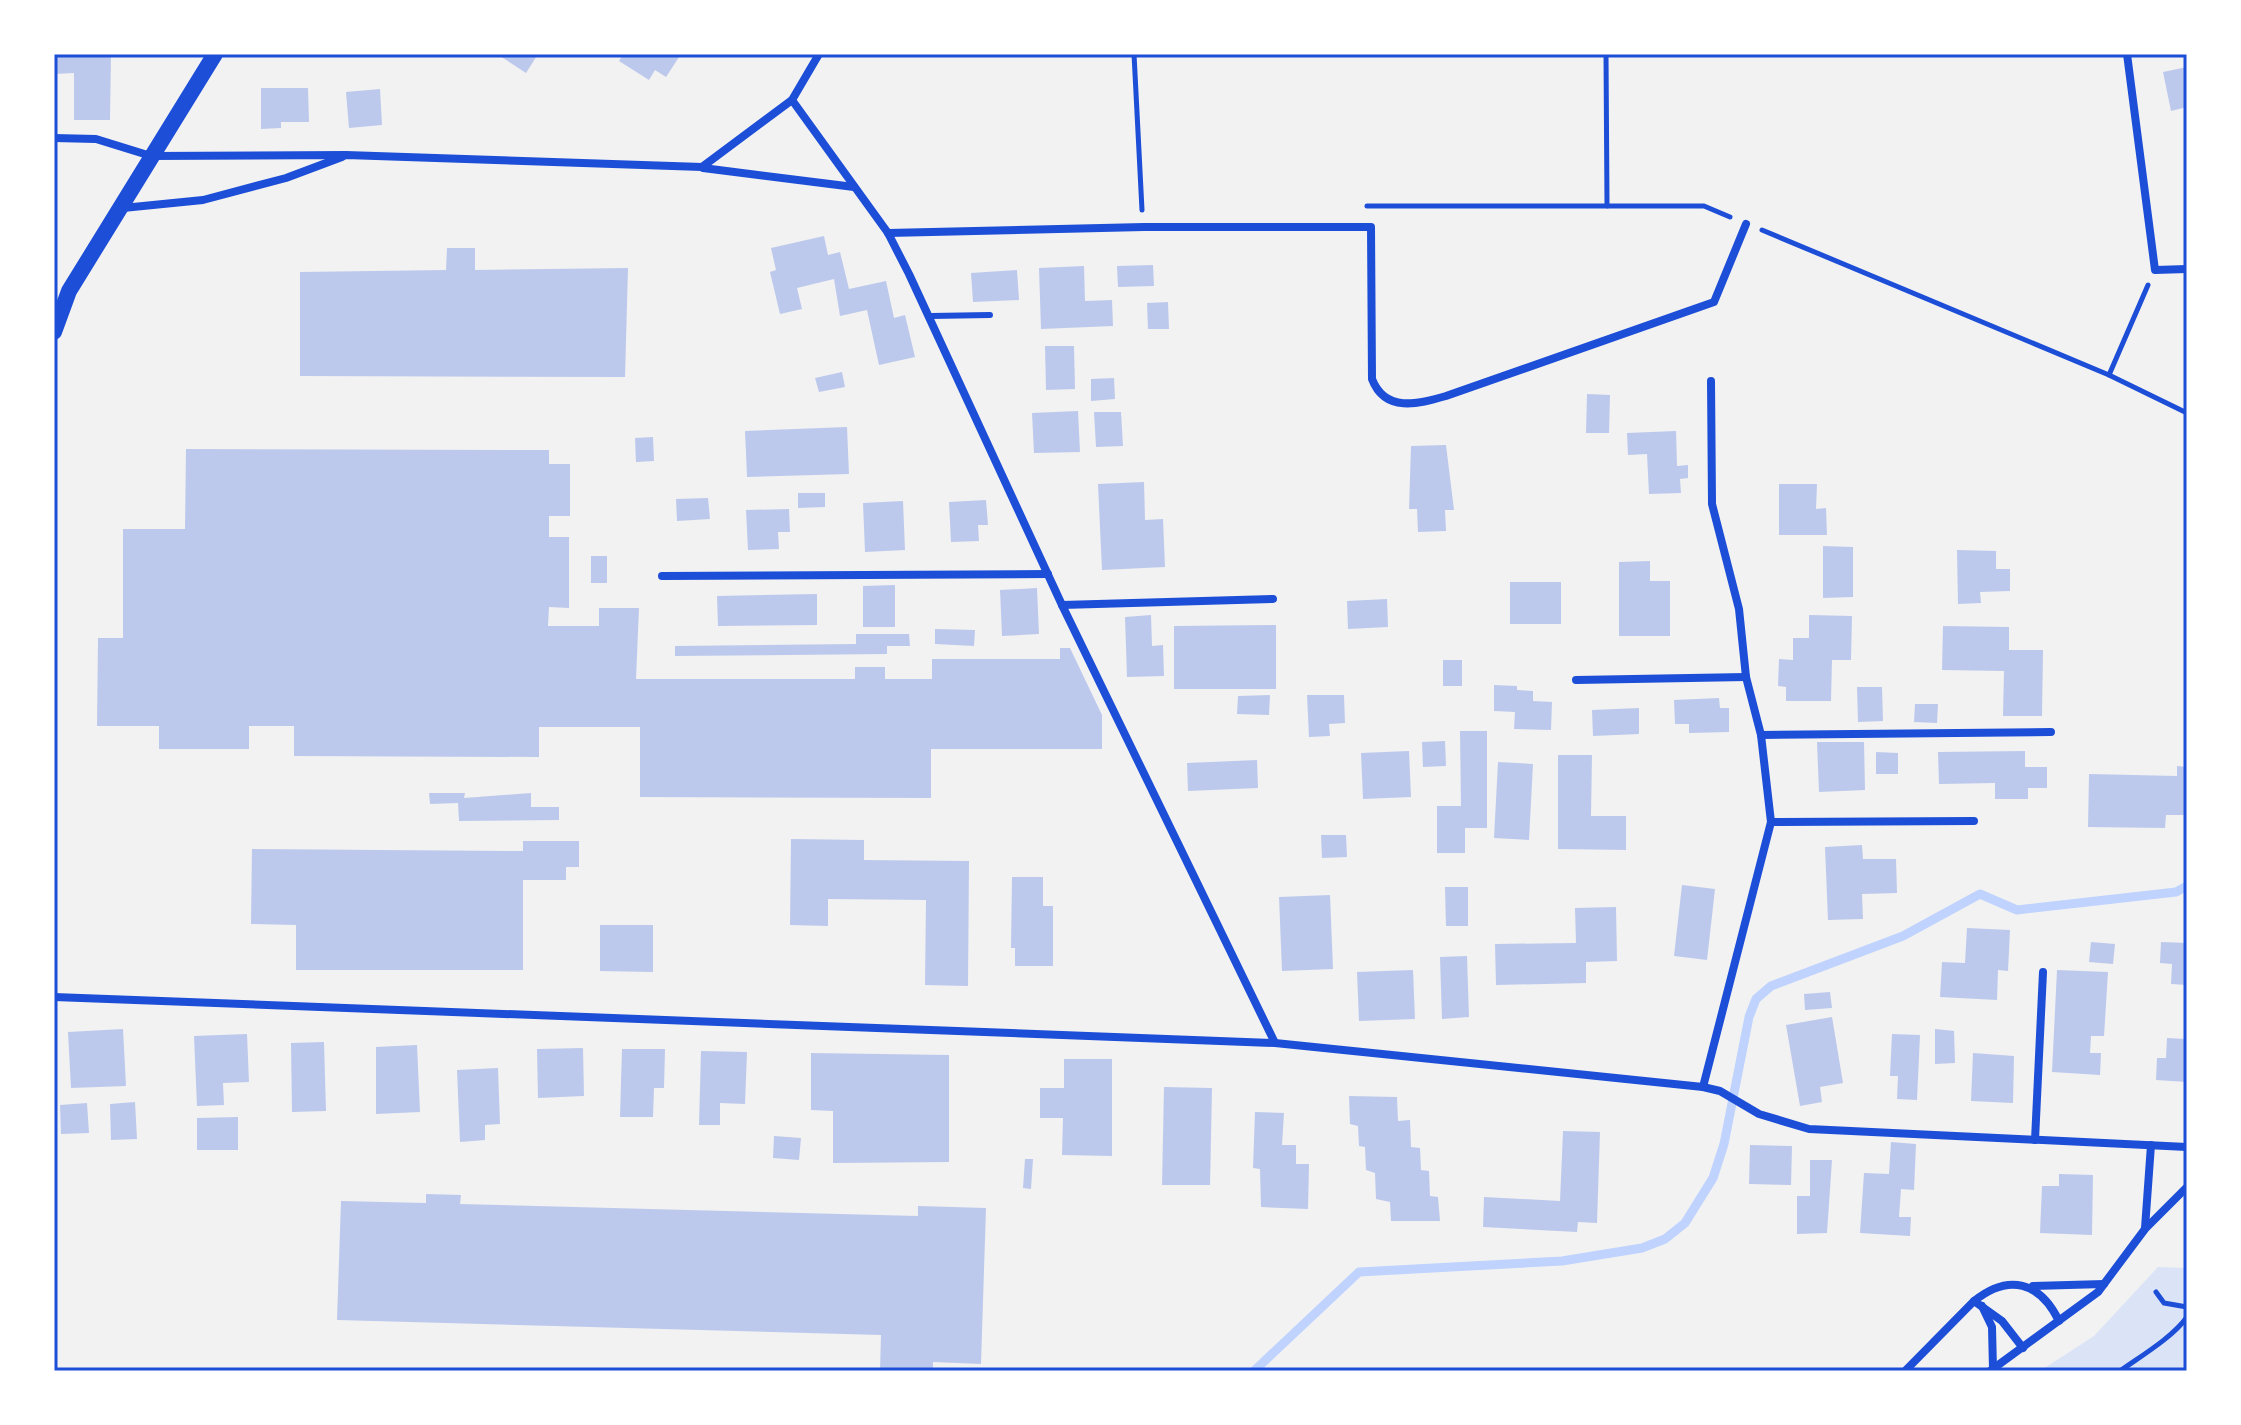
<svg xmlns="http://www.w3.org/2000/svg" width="2241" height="1425" font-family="Poppins,sans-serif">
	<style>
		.green { fill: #dbe4f7 }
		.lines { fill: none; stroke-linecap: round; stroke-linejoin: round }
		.stream { stroke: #bfd3fe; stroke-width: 9 }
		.building { fill: #bdc9ec }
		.path { stroke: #1d4ed8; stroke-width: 5 }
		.service { stroke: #1d4ed8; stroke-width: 6 }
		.minor { stroke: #1d4ed8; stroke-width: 8 }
		.secondary { stroke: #1d4ed8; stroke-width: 16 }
		.neatline { fill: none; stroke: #1d4ed8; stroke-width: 3 }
	</style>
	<rect width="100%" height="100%" fill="#f2f2f2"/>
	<path class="green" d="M2158 1267 2187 1268V1371H2040L2094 1336Z"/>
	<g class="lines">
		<path class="stream" d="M1254 1371 1359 1272 1562 1261 1642 1248 1665 1239 1685 1223 1713 1178 1724 1144 1749 1017 1756 999 1771 986 1903 936 1980 894 2017 910 2176 892 2187 886"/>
	</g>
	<g class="building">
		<path d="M54 54H111L110 120H74V73L54 74Z"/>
		<path d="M497 54H538L526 73Z"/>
		<path d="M623 54H681L666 77 655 70 649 80 619 61Z"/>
		<path d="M2187 67V107L2171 111 2163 72Z"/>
		<path d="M261 88H308L309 122H281V128L261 129Z"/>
		<path d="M380 89 382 125 349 128 346 92Z"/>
		<path d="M824 236 828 255 840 252 849 289 886 281 894 318 905 315 915 357 879 365 867 310 840 316 834 279 797 288 802 309 780 314 770 272 776 270 771 248Z"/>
		<path d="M447 248H475V270L628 268 625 377 300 376V272L446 270Z"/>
		<path d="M1153 265 1154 286 1118 287 1117 266Z"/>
		<path d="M1084 266 1085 301 1112 300 1113 326 1041 329 1039 268Z"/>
		<path d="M1017 270 1019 300 973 302 971 273Z"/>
		<path d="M1168 302 1169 329H1148L1147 303Z"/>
		<path d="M1045 346H1074L1075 389 1046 390Z"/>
		<path d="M842 372 845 387 819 392 815 378Z"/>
		<path d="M1114 378 1115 399 1091 401V379Z"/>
		<path d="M1587 394 1610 395 1609 433H1586Z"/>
		<path d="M1078 411 1080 452 1034 453 1032 413Z"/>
		<path d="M1094 412H1121L1123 446 1096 447Z"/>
		<path d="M847 427 849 474 747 477 745 431Z"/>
		<path d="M1676 431 1677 466 1688 465V478L1680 479 1681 493 1649 494 1647 454 1628 455 1627 433Z"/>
		<path d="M653 437 654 461 636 462 635 438Z"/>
		<path d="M1446 445 1454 510H1445L1446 531 1418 532 1417 509H1409L1411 446Z"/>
		<path d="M186 449 549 450V464H570V516H549V537H569V608L549 607 548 626H599V608H639L636 679H855V667H885V679H932V659H1060V648H1070L1102 715V749H931V798L640 797V727H539V757L294 756V726H249V749H159V726H97L98 638H123V529H185Z"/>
		<path d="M1144 482 1145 520 1163 519 1165 567 1102 570 1098 484Z"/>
		<path d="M1779 484H1817L1816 509 1826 508 1827 535H1779Z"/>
		<path d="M798 493H825V507L798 508Z"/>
		<path d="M708 498 710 519 677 521 676 499Z"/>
		<path d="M986 500 988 525H978L979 541 951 542 949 502Z"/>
		<path d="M903 501 905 550 865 552 863 503Z"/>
		<path d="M789 509 790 532H778L779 549 748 550 746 510Z"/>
		<path d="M1823 546 1853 547V597L1823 598Z"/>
		<path d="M1957 550 1996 551V569H2010V591L1980 592 1981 603 1958 604Z"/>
		<rect x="591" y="556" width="16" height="27"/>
		<path d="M1650 561V581H1670V636H1619V562Z"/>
		<rect x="1510" y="582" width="51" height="42"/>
		<path d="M895 585V627H863V586Z"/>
		<path d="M1037 588 1039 634 1002 636 1000 590Z"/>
		<path d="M817 594V625L718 626 717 596Z"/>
		<path d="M1387 599 1388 627 1348 629 1347 601Z"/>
		<path d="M1151 615 1152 646 1163 645 1164 676 1127 677 1125 617Z"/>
		<path d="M1809 615 1852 616 1851 660H1832L1831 701H1786V687L1778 686 1779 659 1793 660V638H1809Z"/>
		<path d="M1276 625V689H1174V626Z"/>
		<path d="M1943 626 2009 627V650H2043L2042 716H2003L2004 671 1942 670Z"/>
		<path d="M935 629 975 630 974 646 935 644Z"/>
		<path d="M856 634H909L910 646H887V654L675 656V646L856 644Z"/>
		<rect x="1443" y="660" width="19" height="26"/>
		<path d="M1494 685 1517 686V690L1533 691V701L1552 702 1551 730 1514 729 1515 712 1494 711Z"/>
		<path d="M1857 687H1882L1883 721 1858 722Z"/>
		<path d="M1270 695 1269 715 1237 714 1238 696Z"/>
		<path d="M1307 695H1344L1345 723 1329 724 1330 736 1309 737Z"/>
		<path d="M1719 698 1720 708H1729V732L1689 733V724H1675L1674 700Z"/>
		<path d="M1915 704H1938L1937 723 1914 722Z"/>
		<path d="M1639 708V734L1593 736 1592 710Z"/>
		<path d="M1460 731H1487V828H1465V853H1437V806H1461Z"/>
		<path d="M1445 741 1446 766 1423 767 1422 742Z"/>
		<path d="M1817 742H1864L1865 790 1819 792Z"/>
		<path d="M1409 751 1411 797 1363 799 1361 753Z"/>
		<path d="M2025 751V767H2047V788H2028V799H1995V783L1939 784 1938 752Z"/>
		<path d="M1876 752 1898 753V774H1876Z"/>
		<path d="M1558 755H1592L1591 816H1626V850L1558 849Z"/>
		<path d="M1257 760 1258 788 1188 791 1187 763Z"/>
		<path d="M1498 762 1533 764 1529 840 1494 838Z"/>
		<path d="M2177 766 2187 767V815H2166L2165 828 2088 827 2089 774 2177 776Z"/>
		<path d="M429 793H465L464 798 531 793V807H559V820L459 821 458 803 430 804Z"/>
		<path d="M1321 835H1346L1347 857 1322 858Z"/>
		<path d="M791 839 864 840V860L969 861 968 986 925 985 926 900 828 899V926L790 925Z"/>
		<path d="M523 841H579V867H566V880H523V970H296V925L251 924 252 849 523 851Z"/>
		<path d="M1862 845 1863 859H1896L1897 893 1862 894 1863 919 1828 920 1825 847Z"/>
		<path d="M1012 877H1043V906H1053V966H1015V948H1011Z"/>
		<path d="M1682 885 1715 889 1707 960 1674 956Z"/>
		<path d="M1445 887H1468V926H1446Z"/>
		<path d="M1330 895 1333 969 1282 971 1279 897Z"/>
		<path d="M1616 907 1617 961 1586 962V983L1496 985 1495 944 1576 943 1575 908Z"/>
		<path d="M600 925H653V972L600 971Z"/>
		<path d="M1967 928 2010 930 2008 971 1998 970 1997 1000 1940 997 1942 962 1965 963Z"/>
		<path d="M2091 942 2115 944 2113 964 2089 962Z"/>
		<path d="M2161 942 2187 943V985L2171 984 2172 964 2160 963Z"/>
		<path d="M1467 956 1469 1017 1442 1019 1440 957Z"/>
		<path d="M1413 970 1415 1019 1359 1021 1357 972Z"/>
		<path d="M2057 970 2108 972 2104 1036H2091L2090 1053H2101L2100 1075 2052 1072Z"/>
		<path d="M1830 992 1832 1008 1805 1010 1804 994Z"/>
		<path d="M1832 1017 1843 1083 1820 1087 1822 1102 1800 1106 1786 1025Z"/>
		<path d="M123 1029 126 1086 71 1088 68 1032Z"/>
		<path d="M1935 1029 1954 1031 1955 1063 1935 1064Z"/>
		<path d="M247 1034 249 1082 223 1083 224 1105 197 1106 194 1036Z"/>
		<path d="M1892 1034 1920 1035 1917 1100 1897 1099 1898 1076H1890Z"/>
		<path d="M2167 1038 2187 1039V1082L2156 1080 2157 1058H2166Z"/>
		<path d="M324 1042 326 1111 292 1112 291 1043Z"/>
		<path d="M417 1045 420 1112 376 1114V1047Z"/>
		<path d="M583 1048 584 1096 538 1098 537 1049Z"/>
		<path d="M622 1049H665L664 1088H654L653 1117H620Z"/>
		<path d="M701 1051 747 1052 745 1104 720 1103V1125H699Z"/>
		<path d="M811 1053 949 1055V1162L833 1163V1111L811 1110Z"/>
		<path d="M1973 1053 2014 1056 2013 1103 1971 1101Z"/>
		<path d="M1064 1059H1112V1156L1062 1155 1063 1118H1040V1088H1064Z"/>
		<path d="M498 1068 500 1124 485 1125V1140L460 1142 457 1070Z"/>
		<path d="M1164 1087 1212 1088 1210 1185H1162Z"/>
		<path d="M1349 1096 1397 1097 1398 1121 1410 1120 1411 1147 1420 1148 1421 1170 1429 1171 1430 1196 1438 1197 1440 1221H1391L1390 1202 1376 1199 1375 1173 1366 1170 1365 1147 1359 1146 1358 1126 1350 1124Z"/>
		<path d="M135 1102 137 1139 111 1140 110 1104Z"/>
		<path d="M87 1103 89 1133 61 1134 60 1105Z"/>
		<path d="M1255 1112 1284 1113 1282 1145H1296V1164H1309L1308 1209 1261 1207 1260 1169 1253 1168Z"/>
		<path d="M238 1117V1150H197V1118Z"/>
		<path d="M1563 1131 1600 1132 1597 1223 1578 1222 1577 1232 1483 1227 1484 1197 1560 1201Z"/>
		<path d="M774 1136 801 1138 799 1160 773 1158Z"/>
		<path d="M1891 1142 1916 1144 1914 1190 1901 1189 1899 1217H1911L1910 1236 1860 1233 1864 1173 1889 1174Z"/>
		<path d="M1750 1145 1792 1146 1791 1185 1749 1184Z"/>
		<path d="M1025 1159H1033L1031 1189 1023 1188Z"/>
		<path d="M1810 1160H1832L1827 1233 1797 1234V1196H1810Z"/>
		<path d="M2059 1174 2093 1175 2092 1235 2040 1233 2042 1186H2059Z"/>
		<path d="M426 1194 461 1195 460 1204 918 1216V1206L986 1208 981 1364 933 1362V1371H880L881 1335 337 1320 341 1201 426 1203Z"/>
	</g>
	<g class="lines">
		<g class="path">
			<path d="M1134 54 1142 210"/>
			<path d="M1606 54 1607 206"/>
			<path d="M1367 206H1704L1730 217"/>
			<path d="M1762 230 2109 375 2187 413"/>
			<path d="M2109 375 2148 285"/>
			<path d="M2156 1292 2164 1303 2187 1307"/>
			<path d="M2120 1371C2141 1356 2173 1337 2187 1317"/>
		</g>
		<path class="service" d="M931 316 990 315"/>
		<g class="minor">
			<path d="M2127 54 2155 270 2187 269"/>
			<path d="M792 100 888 233 909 274 1062 605 1275 1043 1703 1087 1720 1091 1759 1114 1809 1129 2187 1147"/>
			<path d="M54 138 96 139 151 156 346 155 702 167 792 100 819 54"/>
			<path d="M703 168 854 187"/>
			<path d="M123 208 203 200 286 178 342 157"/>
			<path d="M888 233 1144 227H1371L1372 379C1385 413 1418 404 1446 396L1714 302 1746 224"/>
			<path d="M662 576 1048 574"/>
			<path d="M1062 605 1273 599"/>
			<path d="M1576 680 1746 677"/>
			<path d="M1761 735 2051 732"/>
			<path d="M1771 822 1974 821"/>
			<path d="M54 997 1275 1043"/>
			<path d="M1703 1087 1771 822 1761 735 1746 677 1739 609 1712 504 1711 381"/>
			<path d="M2035 1140 2043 972"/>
			<path d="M2145 1228 2151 1145"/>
			<path d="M2033 1286 2104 1284"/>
			<path d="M1982 1306 1992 1327 1993 1369"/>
			<path d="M2023 1348 2002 1321 1974 1301C2009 1273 2040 1282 2059 1321"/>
			<path d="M1905 1371 1974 1301"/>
			<path d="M1990 1371 2098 1292 2145 1229 2187 1187"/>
		</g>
		<path class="secondary" d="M54 332 69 291 215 54"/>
	</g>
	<rect width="2241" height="1425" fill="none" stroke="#ffffff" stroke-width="112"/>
	<rect x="56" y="56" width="2129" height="1313" class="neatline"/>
</svg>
